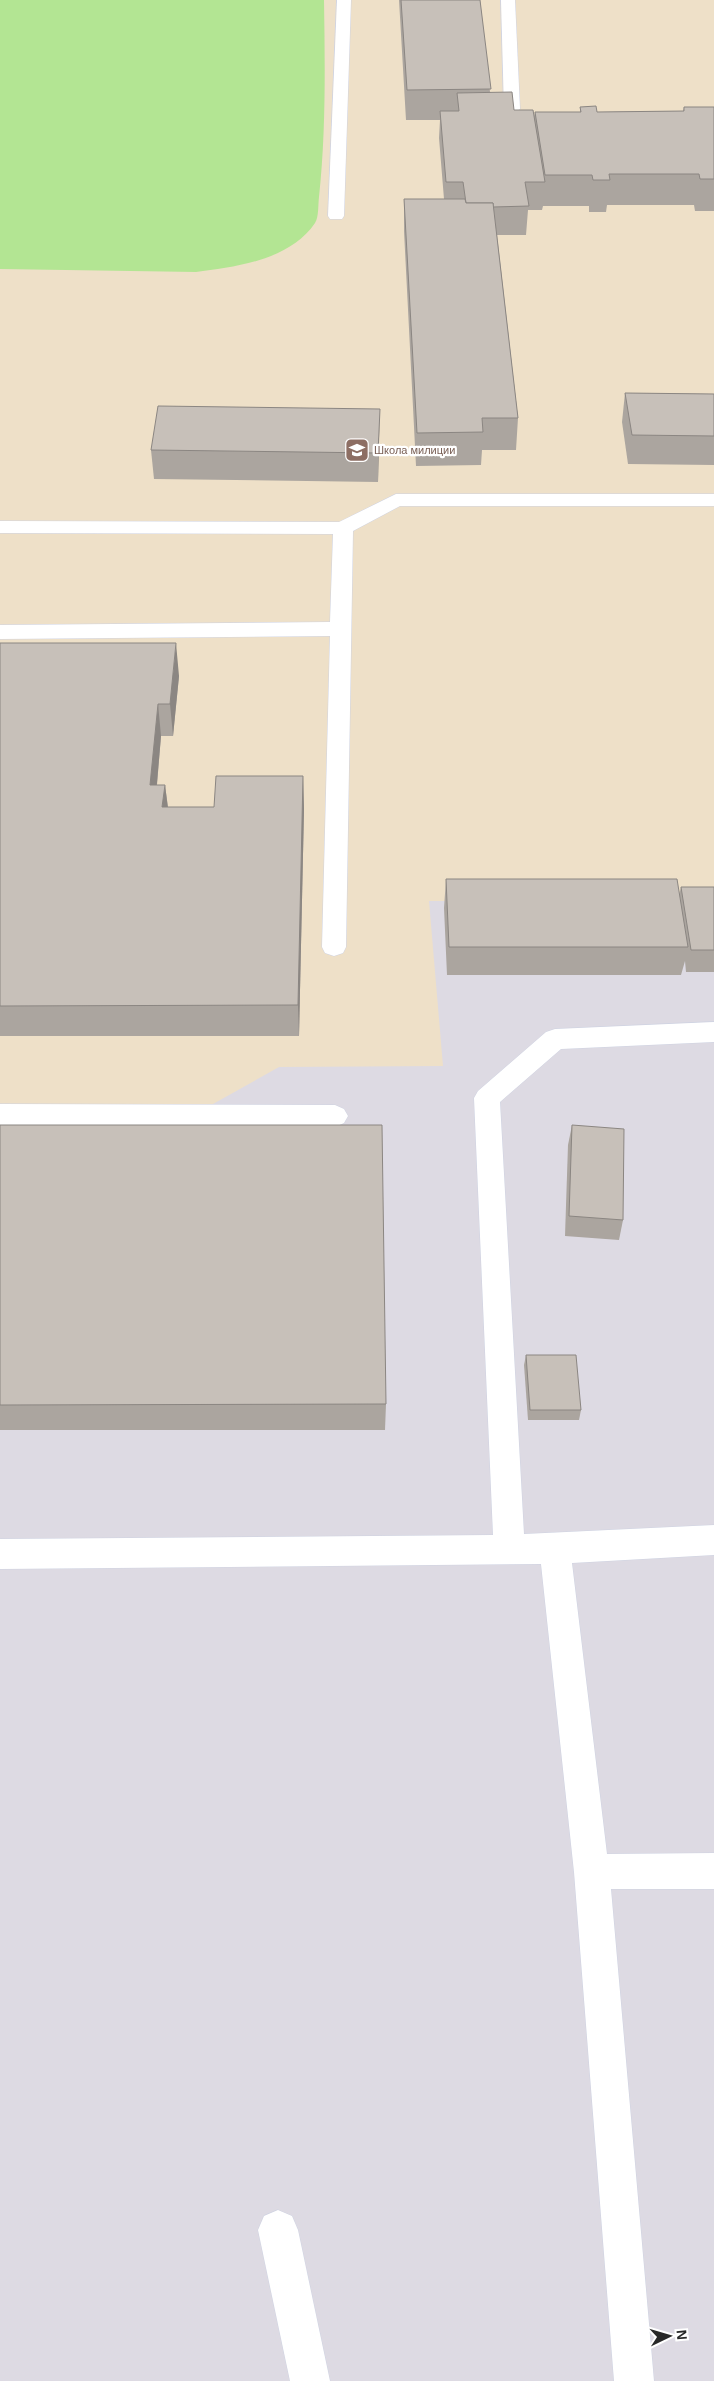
<svg xmlns="http://www.w3.org/2000/svg" width="714" height="2381" font-family="Helvetica,sans-serif">
	<style>
		.industrial { fill: #dddae3 }
		.education { fill: #eee0c8 }
		.green { fill: #b3e593 }
		.lines { fill: none; stroke-linecap: round; stroke-linejoin: round }
		.minor-casing { stroke: #cfd3e2; stroke-width: 1 }
		.minor { fill: #fff; fill-rule: evenodd }
		.wall { fill: #aba59f }
		.shaded-wall { fill: #8b8682 }
		.building { fill: #c7c0b9; stroke: #8b8682 }
		.labels { text-anchor: middle; dominant-baseline: central; stroke-width: 4.5; stroke-linejoin: round; paint-order: stroke }
		.far-education-label { font-size: 11px; fill: #785e54; stroke: #fff; text-anchor: start }
	</style>
	<rect width="100%" height="100%" fill="#ece3d9"/>
	<rect class="industrial" x="0" y="0" width="714" height="2381"/>
	<path class="education" d="M0 0H714V901H429L443 1066 279 1067 204 1109H0Z"/>
	<path class="green" d="M0 0H324C325 65 326 132 319 197 318 204 319 217 315 223 290 260 236 267 196 272L0 269Z"/>
	<g class="lines">
		<g class="minor-casing">
			<g id="minor">
				<path d="M337 0H351L344 216 342 219H330L328 216Z"/>
				<path d="M501 0H515L520 109 512 114 504 109Z"/>
				<path d="M396 494H714V506H400L353 531 346 947 343 953 334 956 325 953 322 947 330 636 0 639V625L330 622 333 534 0 533V521L339 522Z"/>
				<path d="M714 1022V1042L561 1049 500 1102 524 1534 714 1525V1555L572 1563 607 1854 714 1853V1889H611L654 2381H614L574 1872 541 1564 0 1569V1539L493 1535 474 1098 478 1091 546 1032 555 1029Z"/>
				<path d="M0 1104 335 1105 344 1109 348 1116 344 1123 335 1127 0 1126Z"/>
				<path d="M278 2210 292 2216 298 2230 330 2381H290L258 2230 264 2216Z"/>
			</g>
		</g>
		<use href="#minor" class="minor"/>
	</g>
	<g class="wall">
		<path d="M399 0H480L490 92 514 110 534 116 535 112H580V107L597 112 683 111 684 107H714V211H695L694 205H607L606 212H589V206H543L542 210H528L526 235H497L518 418 516 450H482L481 465 416 466 404 231V199H444L439 138 440 120H406Z"/>
		<path d="M625 393 714 394V465L628 464 622 422Z"/>
		<path d="M379 438 378 482 154 479 151 450Z"/>
		<path d="M0 643 179 676 173 736H161L157 785H165L168 807H214L303 776 304 809 299 1036H0Z"/>
		<path d="M446 879 679 895 681 887H714V972H686L685 961 681 975H447L444 908Z"/>
		<path d="M0 1125 386 1404 385 1430H0Z"/>
		<path d="M572 1125 623 1220 619 1240 565 1236 568 1145Z"/>
		<path d="M526 1355 581 1410 579 1420H528L524 1365Z"/>
	</g>
	<g class="shaded-wall">
		<path d="M380 409 379 438 378 482V453Z"/>
		<path d="M176 643 179 676 173 736 170 704Z"/>
		<path d="M158 704 161 736 154 817 150 785Z"/>
		<path d="M303 776 304 809 299 1036 298 1005Z"/>
		<path d="M165 785 169 817 162 807Z"/>
	</g>
	<g class="building">
		<path d="M401 0H480L491 89 407 90Z"/>
		<path d="M512 92 514 110H533L545 182H525L529 206 493 207V203H466L463 182H446L440 111H459L457 93Z"/>
		<path d="M596 106 597 112 684 111V107H714V179H700L699 174H609L610 180H593L592 175H545L535 112H581L580 107Z"/>
		<path d="M404 199H465L466 203H493L518 418H482L483 432 417 433Z"/>
		<path d="M625 393 714 394V436L632 435Z"/>
		<path d="M158 406 380 409 378 453 151 450Z"/>
		<path d="M0 643H176L170 704H158L150 785H165L162 807H214L216 776H303L298 1005 0 1006Z"/>
		<path d="M446 879H677L688 947H449Z"/>
		<path d="M681 887H714V950H691Z"/>
		<path d="M0 1125H382L386 1404 0 1405Z"/>
		<path d="M572 1125 624 1129 623 1220 569 1216Z"/>
		<path d="M526 1355H576L581 1410H530Z"/>
	</g>
	<defs>
		<g id="university-square" transform="scale(1.25)"><rect x="-9" y="-9" width="18" height="18" rx="4" fill="#8d6e63" stroke="#fff"/><path d="M0-5L7-2L0 1L-7-2ZM-4 1L0 2.5L4 1V4Q0 6-4 4Z" fill="#fff"/></g>
	</defs>
	<g fill-rule="evenodd">
		<use href="#university-square" x="357" y="450"/>
	</g>
	<g class="labels">
		<g class="far-education-label">
			<text x="374" y="450">Школа милиции</text>
		</g>
	</g>
	<g transform="translate(669 2336) rotate(85)" stroke="#ffffff" stroke-width="4" paint-order="stroke">
	<path d="M0-4L9 19L0 12L-9 19Z" fill="#282828"/>
	<text y="-8" font-size="14" font-weight="bold" text-anchor="middle" fill="#282828">N</text>
	</g>
</svg>
